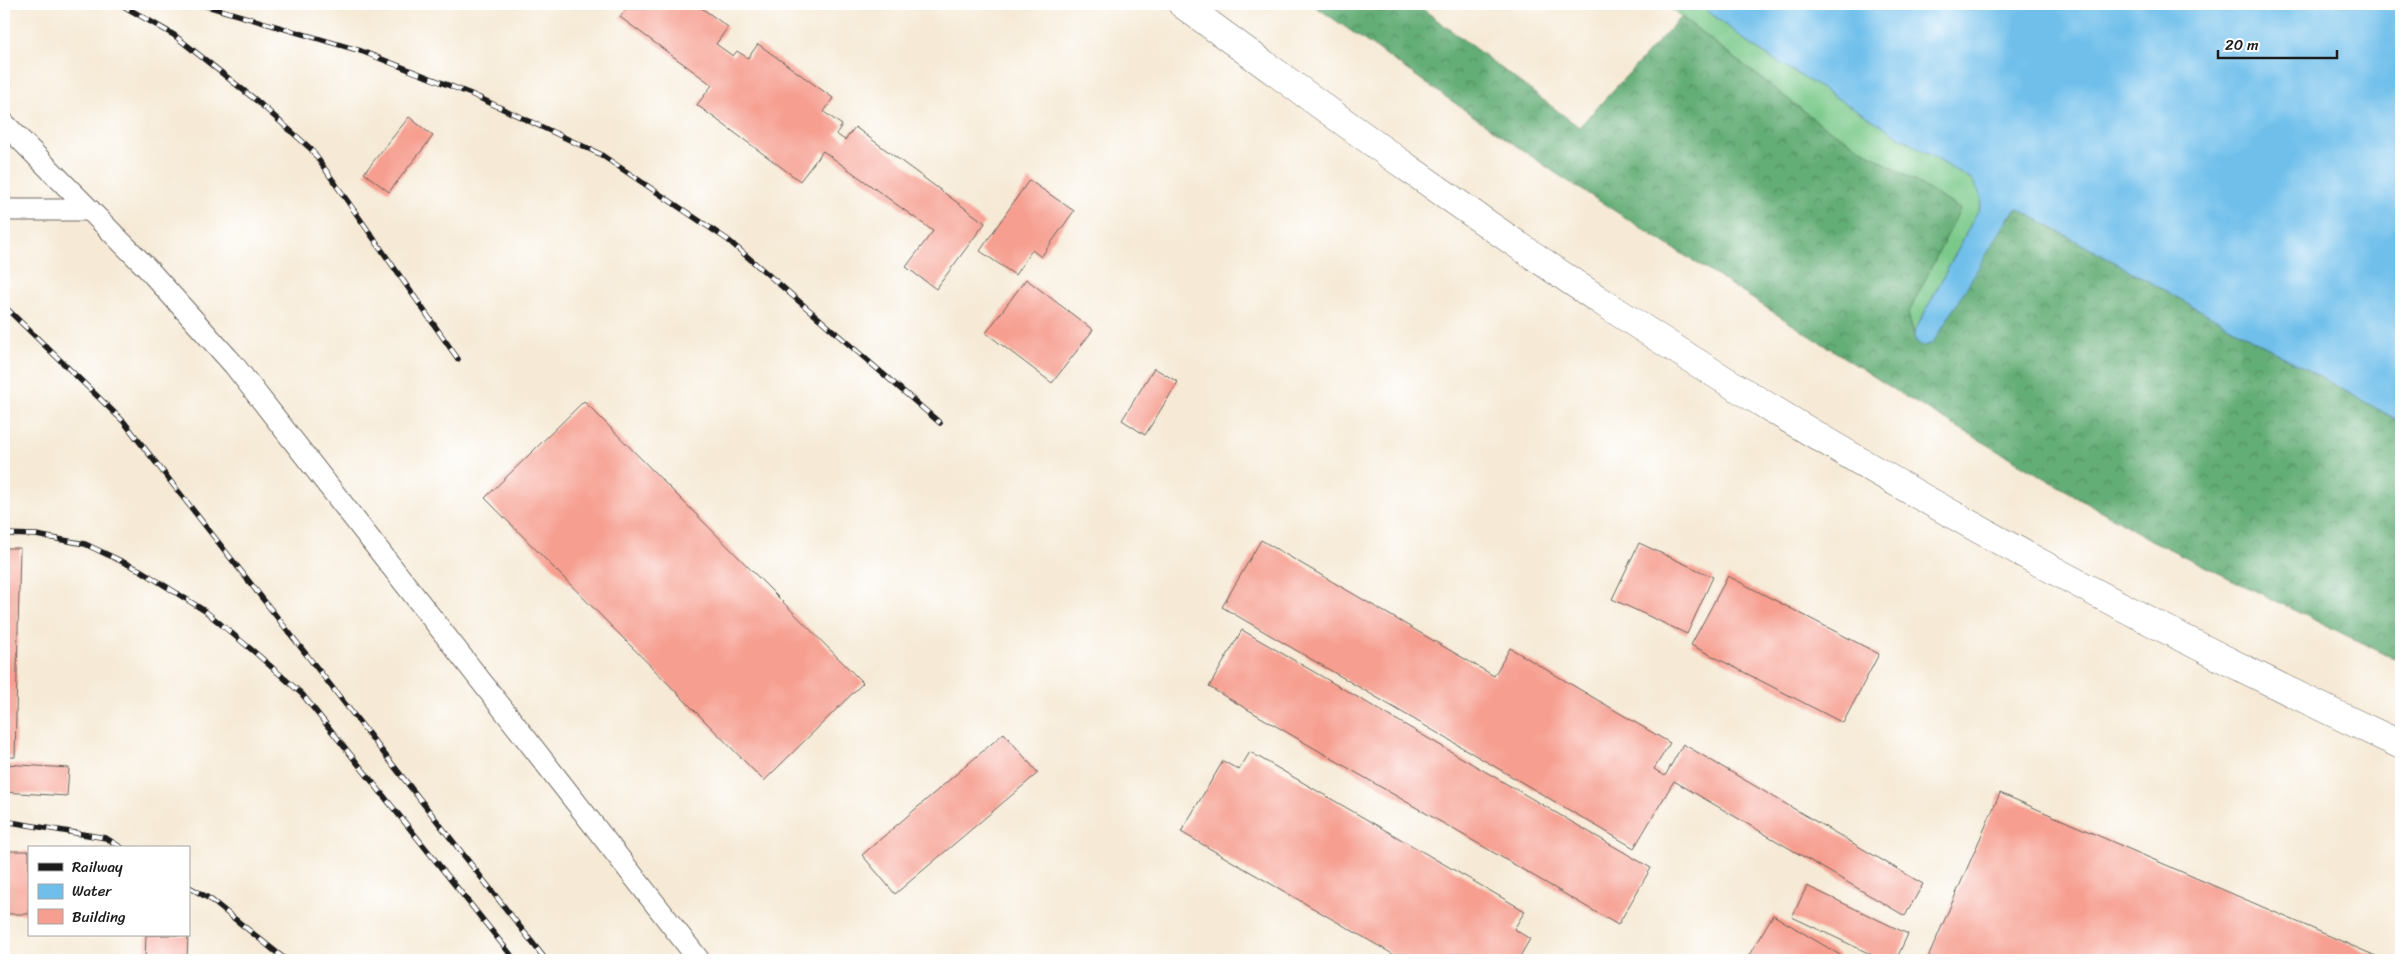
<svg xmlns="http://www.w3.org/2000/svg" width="2405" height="964" font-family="Sriracha,sans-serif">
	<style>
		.grass { fill: #7ac98a; stroke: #4b7253 }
		.forest { fill: url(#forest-crowns); stroke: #406449 }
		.water { fill: #70bfeb; stroke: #466e84 }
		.building { fill: #f69e8f }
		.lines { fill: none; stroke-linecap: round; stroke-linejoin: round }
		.service-casing { stroke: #68645d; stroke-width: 23 }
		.trunk-casing { stroke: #68645d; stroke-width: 29 }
		.service { stroke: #fff; stroke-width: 21 }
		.trunk { stroke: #fff; stroke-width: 28 }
		.rail-casing { stroke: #1c1c1c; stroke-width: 5.5 }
		.rail { stroke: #fff; stroke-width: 4; stroke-dasharray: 11; stroke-linecap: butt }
	</style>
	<defs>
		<pattern id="forest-crowns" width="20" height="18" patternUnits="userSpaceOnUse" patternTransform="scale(1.25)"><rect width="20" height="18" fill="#63ad76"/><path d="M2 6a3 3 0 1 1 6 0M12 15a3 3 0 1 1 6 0" fill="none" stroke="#518c60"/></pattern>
	</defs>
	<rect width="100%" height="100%" fill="#fff"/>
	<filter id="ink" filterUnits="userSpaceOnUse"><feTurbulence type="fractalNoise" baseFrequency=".02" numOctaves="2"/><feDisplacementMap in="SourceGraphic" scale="10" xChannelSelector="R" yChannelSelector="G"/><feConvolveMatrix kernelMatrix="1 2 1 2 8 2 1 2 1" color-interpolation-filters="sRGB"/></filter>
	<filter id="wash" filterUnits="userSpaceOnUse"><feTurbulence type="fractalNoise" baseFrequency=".0096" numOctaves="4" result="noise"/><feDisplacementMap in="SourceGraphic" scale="20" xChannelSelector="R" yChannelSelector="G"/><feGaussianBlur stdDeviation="1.12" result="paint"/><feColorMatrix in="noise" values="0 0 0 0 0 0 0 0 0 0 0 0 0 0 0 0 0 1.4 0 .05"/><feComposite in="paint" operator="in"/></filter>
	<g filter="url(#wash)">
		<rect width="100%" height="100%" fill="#f6ead6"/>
		<path class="grass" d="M1665 4H1699L1755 48 1973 181 1982 198 1981 205 1914 333 1908 314 1960 209 1819 123Z"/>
		<path class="forest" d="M1312 4H1416L1579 127 1681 17 1819 123 1960 209 1908 314 1916 342 2017 208 2401 422V662L2151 540 1906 397 1557 174Z"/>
		<path class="water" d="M1699 4H2401V422L2017 208 2009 217 1933 343 1922 347 1916 342 1914 333 1981 205 1982 198 1973 181 1755 48Z"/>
		<g id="blocks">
			<g class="building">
				<path d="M630 4H696L728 27 716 44 733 56 737 51 748 58 758 44 833 98 824 112 842 125 836 134 845 140 855 127 985 223 936 289 906 267 933 231 823 151 800 181 697 105 712 85 620 17Z"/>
				<path d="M409 117 433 136 389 192 364 173Z"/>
				<path d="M1029 180 1074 211 1041 257 1032 250 1015 275 980 251Z"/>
				<path d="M1026 279 1093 330 1052 383 986 333Z"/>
				<path d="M1154 368 1178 382 1145 435 1122 420Z"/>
				<path d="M584 401 863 683 764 781 485 498Z"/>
				<path d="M1261 540 1494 676 1510 648 1670 743 1654 769 1665 776 1683 744 1923 884 1905 916 1674 781 1634 848 1222 607Z"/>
				<path d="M1639 543 1713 577 1687 634 1612 599Z"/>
				<path d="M4 548H20L15 757H4Z"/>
				<path d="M1728 576 1879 654 1843 723 1691 645Z"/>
				<path d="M1242 630 1651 868 1618 925 1209 687Z"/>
				<path d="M1004 733 1038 773 895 894 862 855Z"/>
				<path d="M1250 752 1525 911 1514 929 1530 939 1518 960H1403L1181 832 1223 761 1239 770Z"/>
				<path d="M4 764 69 768 67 796 4 792Z"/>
				<path d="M2000 793 2385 960H1927Z"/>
				<rect x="4" y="851" width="25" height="63"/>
				<path d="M1807 886 1908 934 1896 960H1883L1792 917Z"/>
				<path d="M1773 915 1840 955 1837 960H1746Z"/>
				<path d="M146 935H188L187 960H145Z"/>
			</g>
		</g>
	</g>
	<g filter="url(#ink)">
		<use href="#blocks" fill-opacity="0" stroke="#68645d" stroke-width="1"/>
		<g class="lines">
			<g class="service-casing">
				<g id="service">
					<path d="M4 123 147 268 234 365 699 960"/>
					<path d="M4 210H90"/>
				</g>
			</g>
			<g class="trunk-casing">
				<path id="trunk" d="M1182 4C1323 107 1464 211 1610 307 1863 472 2128 617 2401 745"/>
			</g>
			<use href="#service" class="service"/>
			<use href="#trunk" class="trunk"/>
			<g class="rail-casing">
				<g id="rail">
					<path d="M120 4 174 35 257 101 311 149 458 359"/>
					<path d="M200 4 361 51 471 94 600 154 728 240 940 423"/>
					<path d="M4 306 124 422 546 960"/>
					<path d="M4 534 36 535 85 544 140 570 205 611 258 655 302 694 515 960"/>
					<path d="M4 821 106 838 122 848"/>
					<path d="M189 887 210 899 286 960"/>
				</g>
			</g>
			<use href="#rail" class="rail"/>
		</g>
	</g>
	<rect width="2405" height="964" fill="none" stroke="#fff" stroke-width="20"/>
	<rect x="28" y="846" width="162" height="90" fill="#ffffff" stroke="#a4a4a4"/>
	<rect x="38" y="863" width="25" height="8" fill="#1c1c1c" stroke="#a4a4a4"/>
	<text x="72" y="872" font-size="15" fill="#1c1c1c">Railway</text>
	<rect x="38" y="884" width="25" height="15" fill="#70bfeb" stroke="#a4a4a4"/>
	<text x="72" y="896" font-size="15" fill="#1c1c1c">Water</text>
	<rect x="38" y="909" width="25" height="15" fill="#f69e8f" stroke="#a4a4a4"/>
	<text x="72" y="922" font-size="15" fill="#1c1c1c">Building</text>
	<path d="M2218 50v8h119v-8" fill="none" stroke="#1c1c1c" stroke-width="2.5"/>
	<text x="2225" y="50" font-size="15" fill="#1c1c1c" stroke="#ffffff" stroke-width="4" paint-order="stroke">20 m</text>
</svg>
